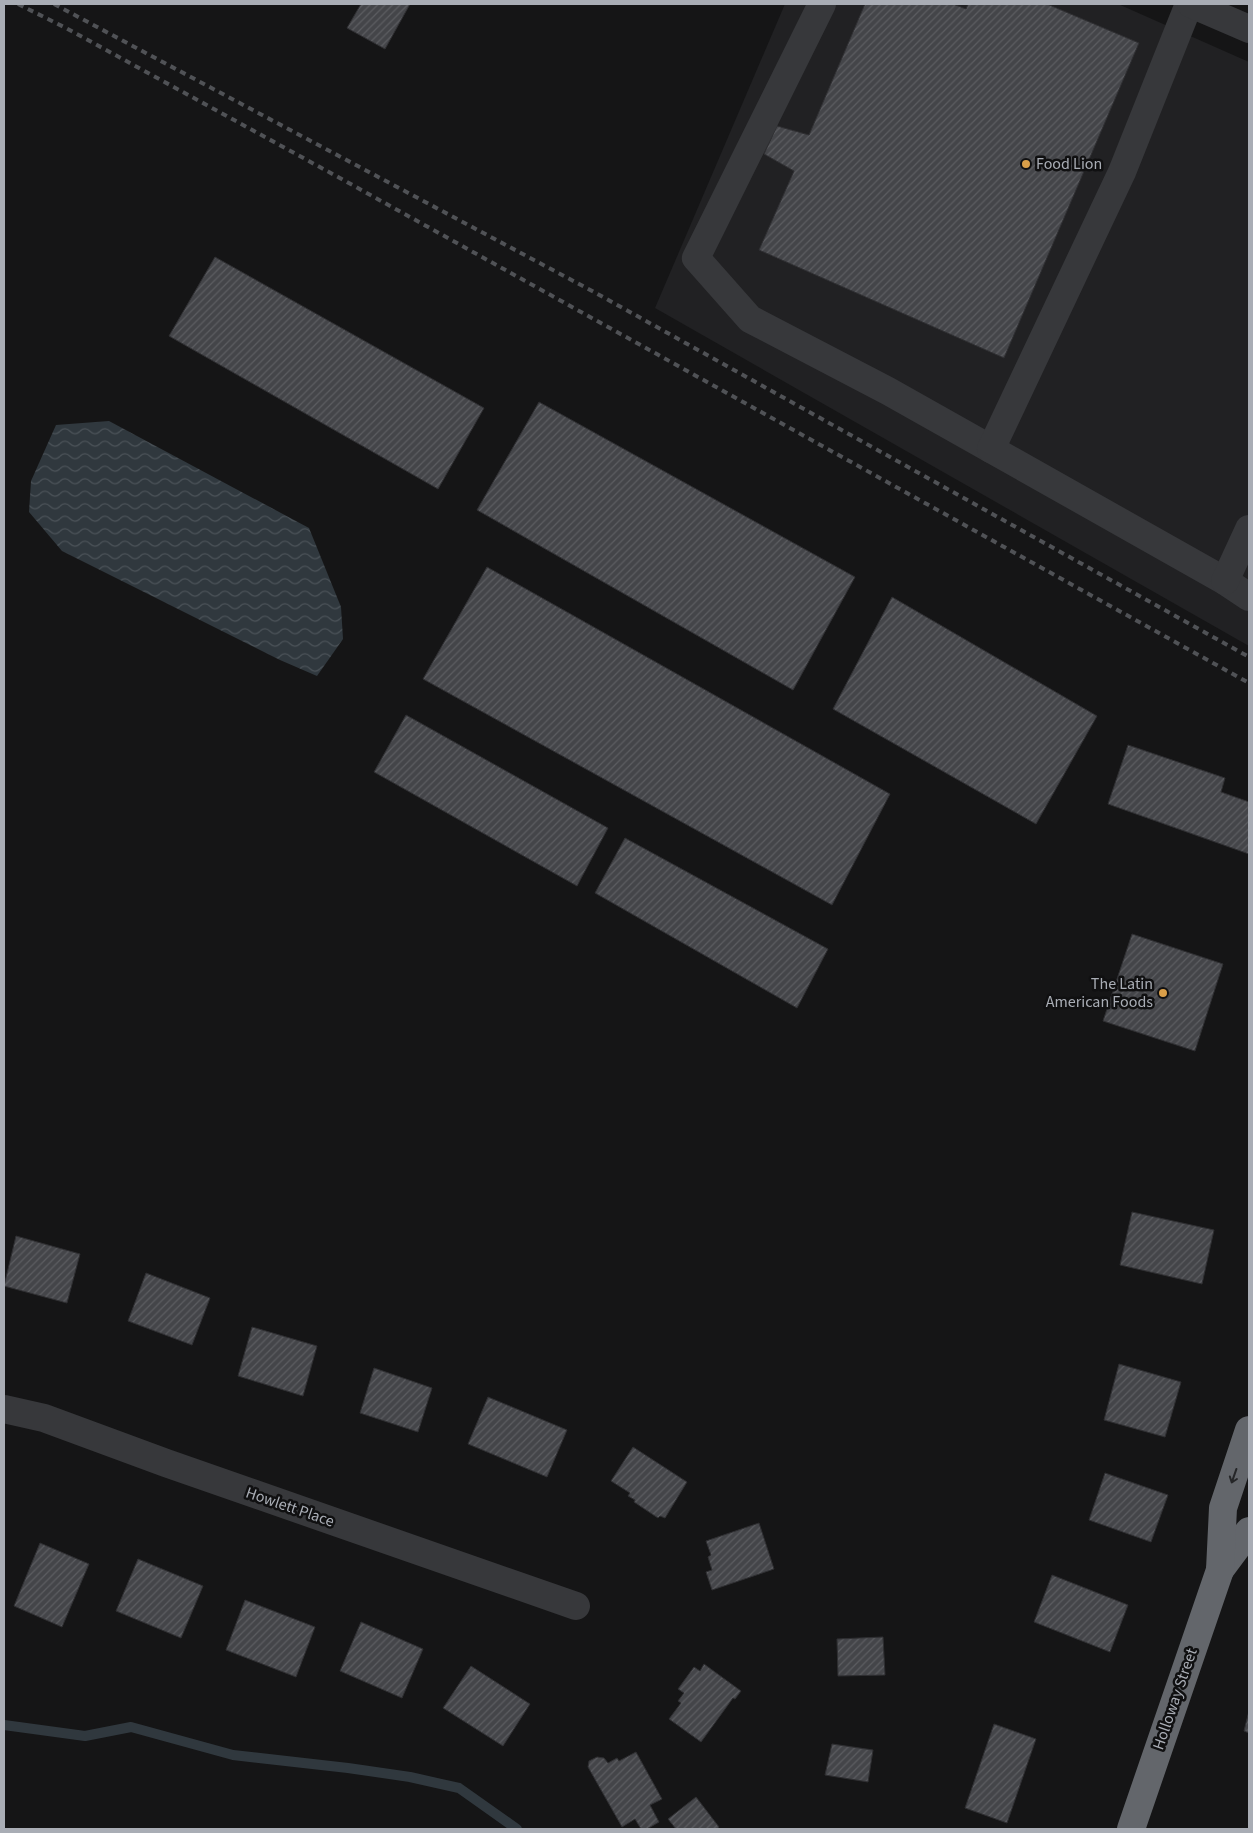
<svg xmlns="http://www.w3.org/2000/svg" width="1253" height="1833" font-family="'Source Sans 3',sans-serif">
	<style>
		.built { fill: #212123 }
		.water { fill: url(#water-waves) }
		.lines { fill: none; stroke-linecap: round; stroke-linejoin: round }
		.stream { stroke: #30383e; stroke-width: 10 }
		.building { fill: url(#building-hatch); stroke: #2f2f32 }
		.minor { stroke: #37383b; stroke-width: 28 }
		.highway { stroke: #63666b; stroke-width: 28 }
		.rail { stroke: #505256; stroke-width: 4; stroke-dasharray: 6 5; stroke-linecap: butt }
		.oneway { stroke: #252628 }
		.poi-dot { fill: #da9f49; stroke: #101011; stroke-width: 2 }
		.labels { text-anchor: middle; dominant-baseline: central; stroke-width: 5; stroke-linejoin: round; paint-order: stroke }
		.poi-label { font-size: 16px; fill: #a9adb5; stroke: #101011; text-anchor: start }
		.street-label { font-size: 16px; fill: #a9adb5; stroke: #101011 }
	</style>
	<defs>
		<pattern id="water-waves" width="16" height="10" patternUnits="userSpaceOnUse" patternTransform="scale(1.25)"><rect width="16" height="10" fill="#30383e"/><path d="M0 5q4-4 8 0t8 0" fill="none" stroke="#4b5258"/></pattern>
		<pattern id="building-hatch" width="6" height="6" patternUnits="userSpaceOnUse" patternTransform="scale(1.25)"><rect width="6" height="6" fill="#444549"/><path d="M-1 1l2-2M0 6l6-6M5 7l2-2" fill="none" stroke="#5c5d61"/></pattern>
	</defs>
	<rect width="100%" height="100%" fill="#151516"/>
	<path class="built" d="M785 4H1118L1249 62V646L655 308Z"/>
	<path class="water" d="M109 421 309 528 341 607 343 639 317 676 280 660 62 551 29 512 31 481 56 425Z"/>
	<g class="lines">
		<path class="stream" d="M4 1725 85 1736 131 1727 233 1755 348 1768 410 1777 459 1788 517 1829"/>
	</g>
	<g class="building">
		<path d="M361 4H410L385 49 347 28Z"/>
		<path d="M865 4H953L966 9 968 4H1047L1139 43 1004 358 759 250 794 171 764 154 777 126 809 135Z"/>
		<path d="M215 257 484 408 438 489 169 336Z"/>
		<path d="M539 402 855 577 793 690 477 510Z"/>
		<path d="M487 567 890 794 832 905 423 679Z"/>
		<path d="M892 597 1097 716 1036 824 833 709Z"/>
		<path d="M406 715 608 828 577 886 374 772Z"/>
		<path d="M1128 745 1225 778 1221 792 1249 802V854L1108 804Z"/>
		<path d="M625 838 828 949 797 1008 595 893Z"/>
		<path d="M1132 934 1223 964 1195 1051 1103 1021Z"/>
		<path d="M1132 1212 1214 1230 1202 1284 1120 1265Z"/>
		<path d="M16 1236 80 1254 67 1303 4 1286Z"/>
		<path d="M146 1273 210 1298 192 1345 128 1321Z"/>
		<path d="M252 1327 317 1346 303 1396 238 1376Z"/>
		<path d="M1119 1364 1181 1382 1165 1437 1104 1420Z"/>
		<path d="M374 1368 432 1388 418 1432 360 1413Z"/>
		<path d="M488 1397 567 1430 547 1477 468 1444Z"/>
		<path d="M633 1447 687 1482 665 1518 660 1516 658 1518 634 1502 635 1500 628 1496 630 1493 611 1481Z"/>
		<path d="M1105 1473 1168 1495 1151 1542 1089 1520Z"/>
		<path d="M759 1523 774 1569 712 1590 706 1572 712 1570 708 1557 711 1555 706 1541Z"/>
		<path d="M40 1543 89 1564 62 1627 14 1606Z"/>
		<path d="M138 1559 203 1586 181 1638 116 1611Z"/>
		<path d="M1052 1575 1128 1605 1110 1652 1034 1622Z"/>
		<path d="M245 1600 315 1627 296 1677 226 1650Z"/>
		<path d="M361 1622 423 1649 402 1698 340 1671Z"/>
		<path d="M883 1637 885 1675 838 1676 837 1639Z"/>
		<path d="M704 1664 741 1691 735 1699 733 1698 701 1742 669 1719 681 1703 678 1701 684 1693 678 1689 694 1667 700 1671Z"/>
		<path d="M471 1666 530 1704 503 1746 443 1708Z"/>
		<path d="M1249 1711V1733L1244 1731Z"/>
		<path d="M994 1724 1036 1739 1007 1823 965 1808Z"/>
		<path d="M832 1744 873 1750 868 1782 825 1775Z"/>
		<path d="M636 1752 662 1799 650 1805 659 1822 647 1829H641L635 1819 622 1827 588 1767 589 1761 597 1757 604 1758 608 1763 617 1758 619 1761Z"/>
		<path d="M696 1797 719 1827 717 1829H676L668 1819Z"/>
	</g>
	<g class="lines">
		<g class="minor">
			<path d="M822 4 696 258 750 319 888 391 991 449"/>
			<path d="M1189 4 1122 172 991 449 1225 581 1249 597"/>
			<path d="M1191 4 1249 29"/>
			<path d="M1225 581 1249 529"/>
			<path d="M4 1409 44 1418 166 1463 576 1606"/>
		</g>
		<g class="highway">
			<path d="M1220 1570 1249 1531"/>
			<path d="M1131 1829 1220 1570 1223 1508 1249 1430"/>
		</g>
		<g class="rail">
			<path d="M18 4 66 28 338 177 1249 683"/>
			<path d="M54 4 594 292 1249 657"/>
		</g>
	</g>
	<defs><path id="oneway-shaft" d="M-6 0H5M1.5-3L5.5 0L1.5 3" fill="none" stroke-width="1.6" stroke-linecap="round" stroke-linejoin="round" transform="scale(1.25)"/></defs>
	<use class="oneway" href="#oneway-shaft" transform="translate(1234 1476) rotate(109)"/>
	<g class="poi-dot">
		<circle cx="1026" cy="164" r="5"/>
		<circle cx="1163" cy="993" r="5"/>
	</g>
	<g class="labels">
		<g class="poi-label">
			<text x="1036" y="164">Food Lion</text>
			<text x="1153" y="984" text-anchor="end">The Latin<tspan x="1153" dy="18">American Foods</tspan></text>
		</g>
		<g class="street-label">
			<text transform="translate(290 1507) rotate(19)">Howlett Place</text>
			<text transform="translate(1175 1699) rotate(-71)">Holloway Street</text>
		</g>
	</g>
	<rect width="1253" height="1833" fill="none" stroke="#a9adb5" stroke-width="10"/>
</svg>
